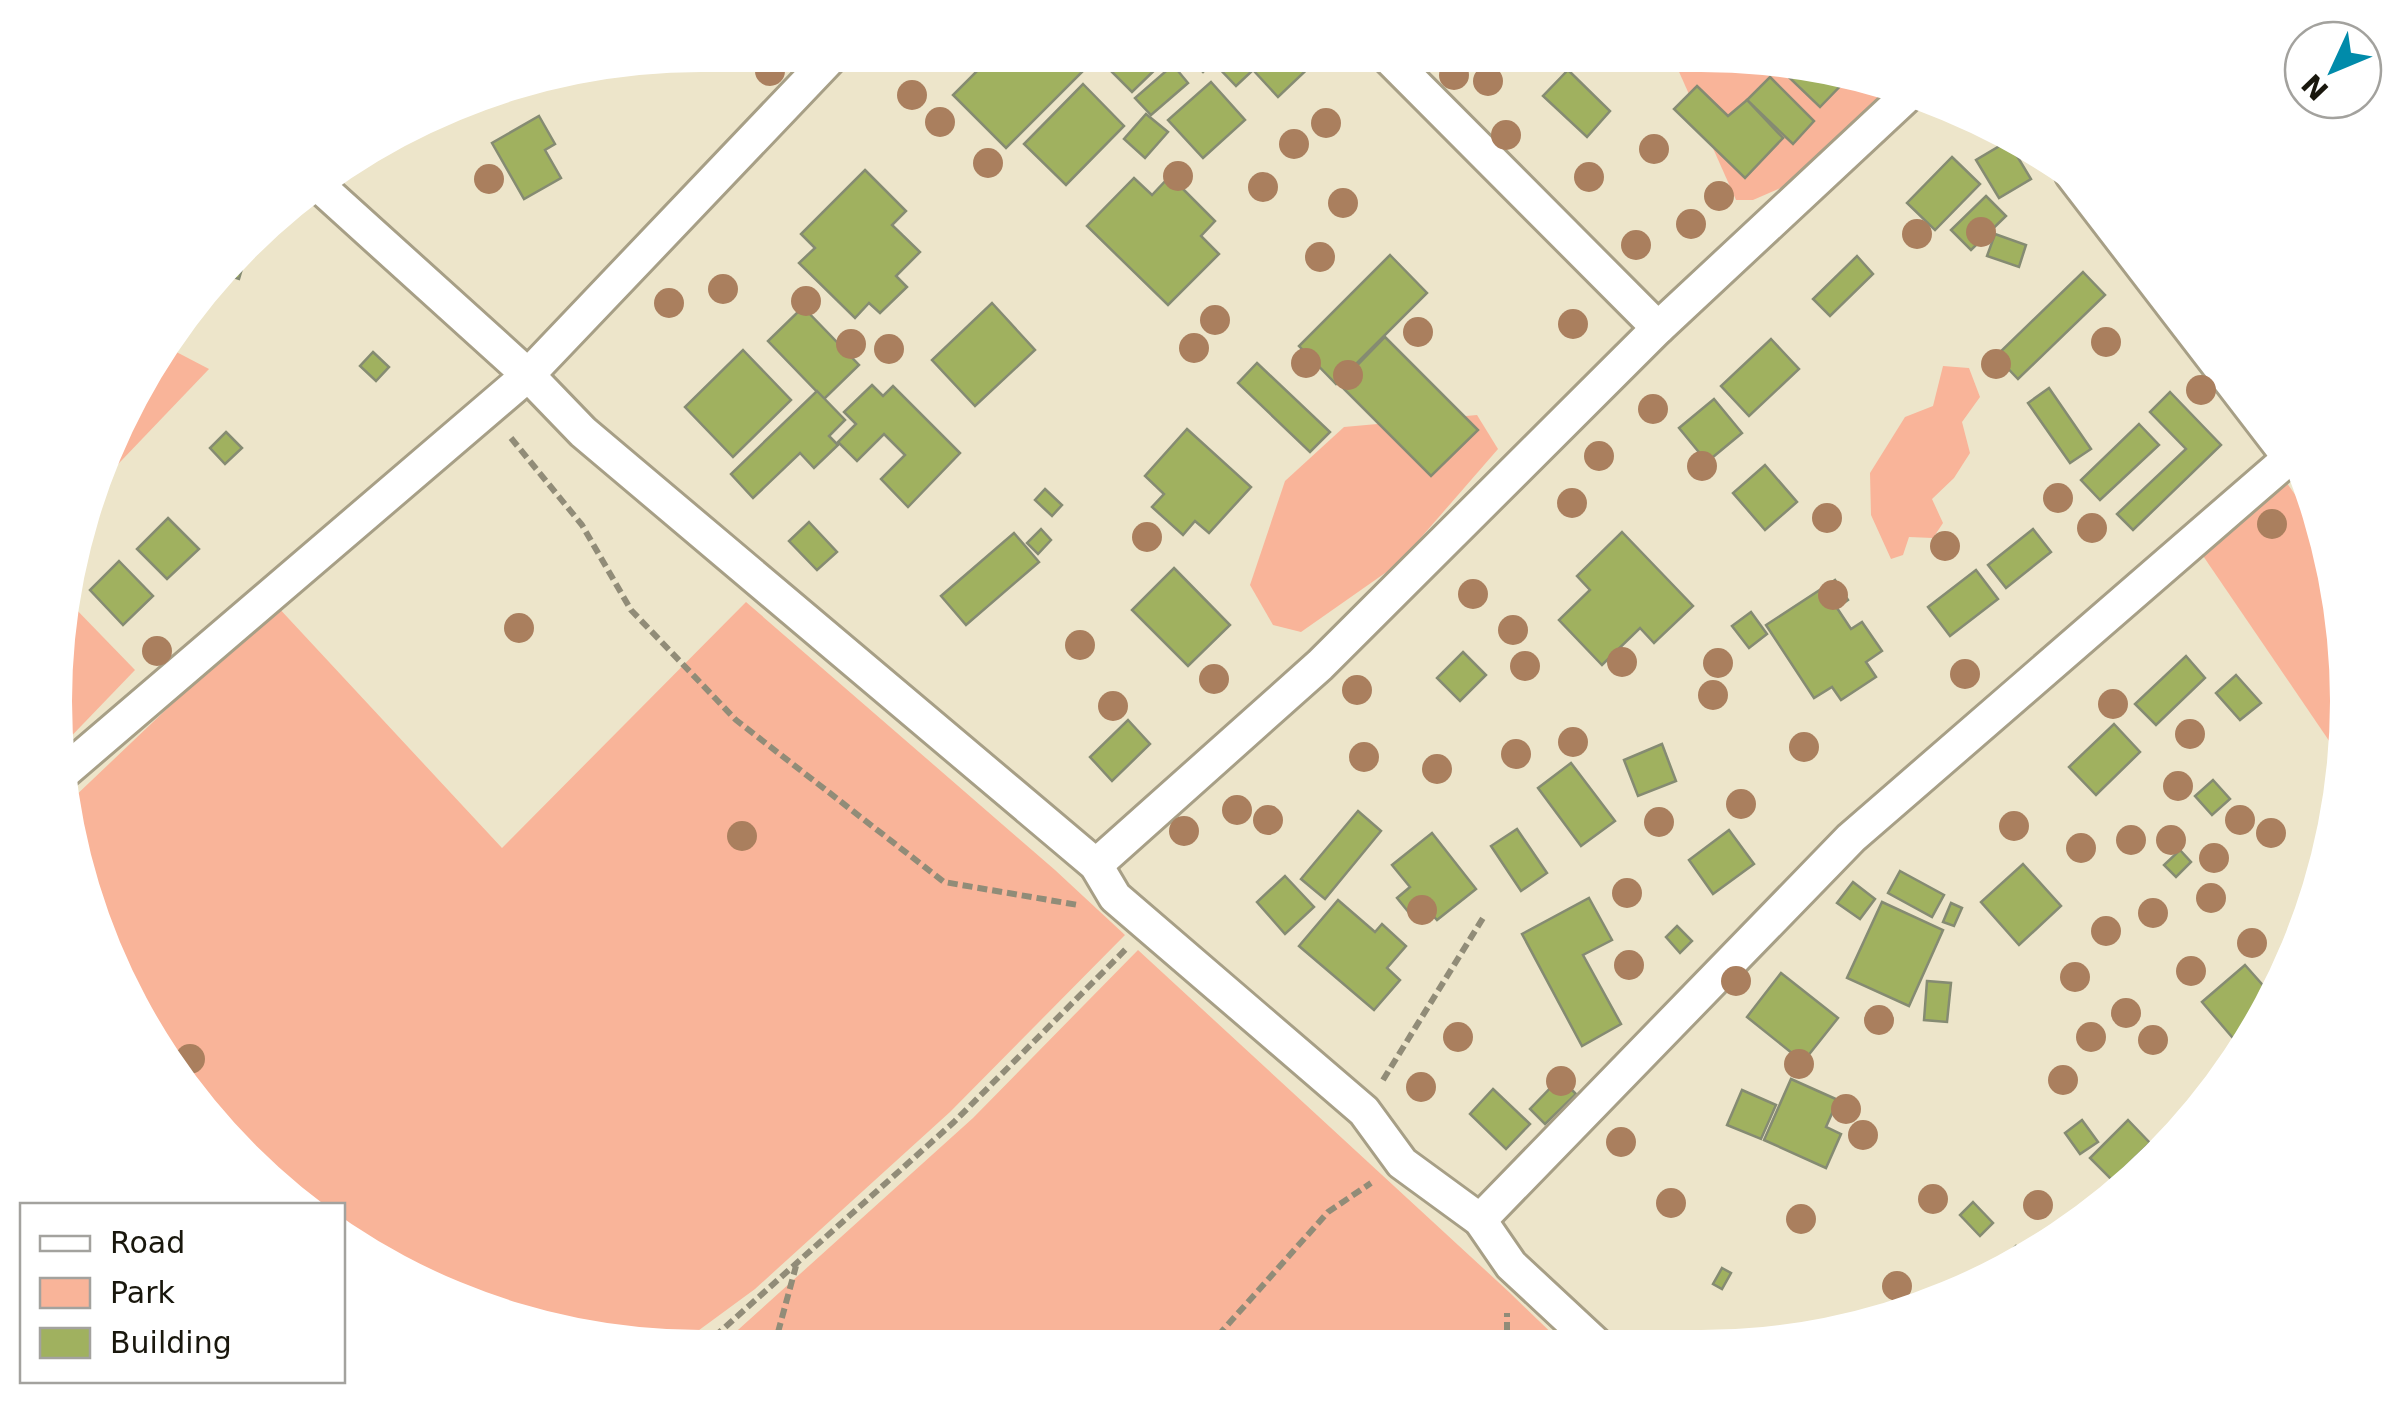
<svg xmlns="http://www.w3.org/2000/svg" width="2403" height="1403" font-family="'DejaVu Sans',sans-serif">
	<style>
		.green { fill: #f9b499 }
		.building { fill: #a0b15f; stroke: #858b72; stroke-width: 2.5 }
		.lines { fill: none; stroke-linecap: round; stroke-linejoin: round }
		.street-casing { stroke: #a79f86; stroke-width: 38 }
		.path { stroke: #918c78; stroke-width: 6; stroke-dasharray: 10 5; stroke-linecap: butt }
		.street { stroke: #fff; stroke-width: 32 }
		.tree { fill: #aa7f5e }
	</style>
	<rect width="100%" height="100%" fill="#ede5ca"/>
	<g class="green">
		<path d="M1672 56H1744L1910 89 1924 97 1885 142 1753 200H1736Z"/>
		<path d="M163 345 209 369 100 483Z"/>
		<path d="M1943 366 1969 368 1980 397 1962 422 1970 453 1954 478 1932 499 1943 523 1933 538 1909 537 1903 555 1891 559 1871 515 1870 473 1905 417 1933 406Z"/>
		<path d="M1477 415 1498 449 1398 564 1301 632 1273 625 1250 585 1285 481 1344 427Z"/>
		<path d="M2284 479 2313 520 2335 575 2336 751 2197 547Z"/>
		<path d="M746 602 1055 870 1125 935 950 1112 755 1289 676 1347H659L493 1313 343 1239 342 1206 307 1205 189 1095 104 948 70 801 276 605 502 848Z"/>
		<path d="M70 603 135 670 58 750 56 743Z"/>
		<path d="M1138 950 1509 1292 1566 1347H719L973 1118Z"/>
	</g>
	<g class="building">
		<path d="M913 55H944L931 70Z"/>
		<path d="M993 55 1072 56 1085 69 1006 148 953 95Z"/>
		<path d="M1096 56H1162L1166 59 1132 92Z"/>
		<path d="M1187 56H1219L1203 72Z"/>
		<path d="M1226 56H1313L1317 60 1278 97 1253 70 1236 86 1216 65Z"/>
		<path d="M1773 62 1849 77 1820 107Z"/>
		<path d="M1173 65 1188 83 1151 115 1135 98Z"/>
		<path d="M1568 70 1610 111 1587 137 1543 96Z"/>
		<path d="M1770 77 1814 121 1793 144 1747 100Z"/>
		<path d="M1211 82 1245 120 1203 158 1168 120Z"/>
		<path d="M1083 84 1124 126 1066 185 1024 144Z"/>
		<path d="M1697 86 1728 116 1747 100 1783 138 1745 178 1674 109Z"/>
		<path d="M1146 114 1168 132 1145 158 1124 139Z"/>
		<path d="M539 116 555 144 545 150 561 178 524 199 492 143Z"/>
		<path d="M2008 141 2031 179 1999 198 1976 160Z"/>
		<path d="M1952 157 1980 184 1935 230 1907 203Z"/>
		<path d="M865 170 906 211 892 225 920 252 896 276 907 287 880 313 869 303 855 318 799 263 815 248 801 234Z"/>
		<path d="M1170 176 1215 221 1201 236 1219 254 1168 305 1087 226 1134 178 1152 195Z"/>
		<path d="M1986 196 2006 216 1971 250 1951 230Z"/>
		<path d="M1995 234 2026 245 2019 267 1987 256Z"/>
		<path d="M246 255 239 279 227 275Z"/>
		<path d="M1390 255 1427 293 1336 384 1299 346Z"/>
		<path d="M1857 256 1873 274 1830 316 1813 299Z"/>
		<path d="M2083 272 2105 295 2018 379 1996 356Z"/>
		<path d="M206 298 209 301 186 322 184 321Z"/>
		<path d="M992 303 1035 350 975 406 932 360Z"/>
		<path d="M803 307 859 365 824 399 768 341Z"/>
		<path d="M1385 337 1478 430 1431 476 1339 384Z"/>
		<path d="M1771 339 1799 369 1749 416 1721 386Z"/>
		<path d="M743 350 791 400 733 457 685 407Z"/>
		<path d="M373 352 389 367 376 381 360 366Z"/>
		<path d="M1257 363 1330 432 1310 452 1238 383Z"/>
		<path d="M872 385 883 396 893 386 960 453 908 507 881 479 905 455 884 434 857 461 838 442 856 424 844 412Z"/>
		<path d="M2049 388 2091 449 2070 463 2028 403Z"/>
		<path d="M817 391 845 420 829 436 838 445 814 468 800 453 753 498 731 474Z"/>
		<path d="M2170 392 2221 445 2133 530 2117 514 2186 449 2150 412Z"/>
		<path d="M1714 399 1742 433 1707 462 1679 428Z"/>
		<path d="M2139 424 2159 445 2100 500 2081 480Z"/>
		<path d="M1187 429 1251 487 1209 533 1195 521 1183 535 1152 507 1164 494 1145 476Z"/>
		<path d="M226 432 242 448 225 464 210 448Z"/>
		<path d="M1765 465 1797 502 1765 530 1733 493Z"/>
		<path d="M1045 489 1062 505 1052 516 1035 500Z"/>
		<path d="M168 518 199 549 167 579 137 549Z"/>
		<path d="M809 522 837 552 817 570 789 541Z"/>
		<path d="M1041 529 1051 540 1038 554 1027 543Z"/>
		<path d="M2033 529 2051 552 2006 588 1988 565Z"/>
		<path d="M1622 532 1693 606 1654 643 1640 628 1602 665 1559 620 1590 590 1577 576Z"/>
		<path d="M1014 533 1039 562 966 625 941 596Z"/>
		<path d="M119 561 153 596 123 625 90 590Z"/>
		<path d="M1174 568 1230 625 1188 666 1132 610Z"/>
		<path d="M1976 570 1998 599 1950 636 1928 607Z"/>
		<path d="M1835 580 1848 600 1837 608 1851 629 1862 622 1882 651 1866 662 1876 677 1841 700 1832 687 1814 698 1766 625Z"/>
		<path d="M1751 612 1767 634 1749 648 1732 626Z"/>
		<path d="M1463 652 1486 675 1460 701 1437 678Z"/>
		<path d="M2186 656 2205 678 2156 725 2135 704Z"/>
		<path d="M2236 675 2261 703 2240 720 2216 693Z"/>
		<path d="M1128 720 1150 744 1112 781 1090 757Z"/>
		<path d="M2114 724 2140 752 2096 795 2069 767Z"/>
		<path d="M1662 744 1676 781 1638 796 1624 760Z"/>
		<path d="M1571 763 1615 821 1581 846 1538 788Z"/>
		<path d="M2213 780 2230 799 2212 815 2195 796Z"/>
		<path d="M1358 811 1381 831 1325 899 1301 879Z"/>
		<path d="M1517 829 1547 873 1521 891 1491 846Z"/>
		<path d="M1729 830 1754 864 1713 894 1689 860Z"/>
		<path d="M1432 833 1476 889 1437 920 1428 910 1415 920 1397 898 1410 887 1392 865Z"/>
		<path d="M2180 850 2191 862 2176 877 2164 865Z"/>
		<path d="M2023 864 2061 906 2019 945 1981 902Z"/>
		<path d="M1900 871 1944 895 1932 917 1888 893Z"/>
		<path d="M1285 876 1314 907 1285 934 1257 902Z"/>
		<path d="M1853 882 1875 899 1860 919 1837 903Z"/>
		<path d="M1589 898 1612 940 1583 955 1621 1024 1582 1046 1522 934Z"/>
		<path d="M1338 900 1375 932 1382 924 1406 946 1387 968 1400 980 1374 1010 1299 946Z"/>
		<path d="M1882 902 1943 930 1909 1006 1847 978Z"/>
		<path d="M1951 903 1962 908 1954 926 1943 922Z"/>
		<path d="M1677 926 1692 941 1680 953 1666 937Z"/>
		<path d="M2245 965 2268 991 2251 1031 2238 1044 2202 1002Z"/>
		<path d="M1781 973 1838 1018 1803 1062 1747 1017Z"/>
		<path d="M1927 981 1951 983 1947 1022 1924 1020Z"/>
		<path d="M1560 1078 1576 1094 1545 1124 1530 1109Z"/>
		<path d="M1791 1079 1838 1100 1826 1127 1841 1134 1826 1168 1764 1140Z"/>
		<path d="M1493 1089 1530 1124 1506 1149 1470 1114Z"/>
		<path d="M1742 1090 1776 1105 1761 1139 1727 1125Z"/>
		<path d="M2082 1120 2098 1142 2080 1154 2065 1133Z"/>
		<path d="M2128 1120 2150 1143 2112 1180 2090 1158Z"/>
		<path d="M1973 1202 1993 1223 1980 1236 1960 1215Z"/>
		<path d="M2016 1246 2029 1258 1981 1281Z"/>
		<path d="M1722 1268 1731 1273 1722 1289 1713 1284Z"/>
	</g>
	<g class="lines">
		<g class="street-casing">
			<g id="street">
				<path d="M1387 56 1658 328"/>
				<path d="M2072 175 2284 451"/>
				<path d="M317 184 528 375 583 432 1096 865 1115 897 1364 1111 1402 1163 1480 1220 1511 1265 1599 1347"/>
				<path d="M63 773 528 375 833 55"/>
				<path d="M1096 865 1320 665 1658 328 1912 91"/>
				<path d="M1480 1220 1851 838 2288 459"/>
			</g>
		</g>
		<g class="path">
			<path d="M511 438 582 525 631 610 736 720 944 882 1078 905"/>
			<path d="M1383 1080 1483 918"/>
			<path d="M703 1347 954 1122 1126 949"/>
			<path d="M774 1347 796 1266"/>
			<path d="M1208 1347 1328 1212 1371 1183"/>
			<path d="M1507 1347V1313"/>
		</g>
		<use href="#street" class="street"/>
	</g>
	<g class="tree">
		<circle cx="770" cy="71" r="15"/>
		<circle cx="1454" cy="75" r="15"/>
		<circle cx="1488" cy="81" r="15"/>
		<circle cx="912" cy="95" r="15"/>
		<circle cx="940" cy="122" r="15"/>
		<circle cx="1326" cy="123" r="15"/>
		<circle cx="1506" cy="135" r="15"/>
		<circle cx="1294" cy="144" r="15"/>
		<circle cx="1654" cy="149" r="15"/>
		<circle cx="988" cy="163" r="15"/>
		<circle cx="1178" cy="176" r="15"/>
		<circle cx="1589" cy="177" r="15"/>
		<circle cx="489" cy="179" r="15"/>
		<circle cx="1263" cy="187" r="15"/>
		<circle cx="1719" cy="196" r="15"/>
		<circle cx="1343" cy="203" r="15"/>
		<circle cx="1691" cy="224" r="15"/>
		<circle cx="1981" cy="232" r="15"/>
		<circle cx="1917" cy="234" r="15"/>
		<circle cx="1636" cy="245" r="15"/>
		<circle cx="1320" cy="257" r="15"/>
		<circle cx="723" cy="289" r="15"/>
		<circle cx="806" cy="301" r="15"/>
		<circle cx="669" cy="303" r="15"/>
		<circle cx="1215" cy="320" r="15"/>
		<circle cx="1573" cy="324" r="15"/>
		<circle cx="1418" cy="332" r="15"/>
		<circle cx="2106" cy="342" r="15"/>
		<circle cx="851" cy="344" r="15"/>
		<circle cx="1194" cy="348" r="15"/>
		<circle cx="889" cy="349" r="15"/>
		<circle cx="1306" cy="363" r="15"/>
		<circle cx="1996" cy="364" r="15"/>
		<circle cx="1348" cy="375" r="15"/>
		<circle cx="2201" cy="390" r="15"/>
		<circle cx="1653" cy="409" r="15"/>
		<circle cx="1599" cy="456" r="15"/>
		<circle cx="1702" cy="466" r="15"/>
		<circle cx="2058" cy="498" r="15"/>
		<circle cx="1572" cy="503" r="15"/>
		<circle cx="1827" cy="518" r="15"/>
		<circle cx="2272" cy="524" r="15"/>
		<circle cx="2092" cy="528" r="15"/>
		<circle cx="1147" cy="537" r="15"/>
		<circle cx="1945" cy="546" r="15"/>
		<circle cx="1473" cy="594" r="15"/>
		<circle cx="1833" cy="595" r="15"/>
		<circle cx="519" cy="628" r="15"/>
		<circle cx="1513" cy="630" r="15"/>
		<circle cx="1080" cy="645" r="15"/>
		<circle cx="157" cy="651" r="15"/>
		<circle cx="1622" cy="662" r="15"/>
		<circle cx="1718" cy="663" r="15"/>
		<circle cx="1525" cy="666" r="15"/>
		<circle cx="1965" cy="674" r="15"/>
		<circle cx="1214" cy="679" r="15"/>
		<circle cx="1357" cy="690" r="15"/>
		<circle cx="1713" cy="695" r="15"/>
		<circle cx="2113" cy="704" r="15"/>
		<circle cx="1113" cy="706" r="15"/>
		<circle cx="2190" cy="734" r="15"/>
		<circle cx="1573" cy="742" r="15"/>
		<circle cx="1804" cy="747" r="15"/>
		<circle cx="1516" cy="754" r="15"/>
		<circle cx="1364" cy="757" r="15"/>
		<circle cx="1437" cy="769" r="15"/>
		<circle cx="2178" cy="786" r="15"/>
		<circle cx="1741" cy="804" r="15"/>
		<circle cx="1237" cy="810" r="15"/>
		<circle cx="1268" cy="820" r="15"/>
		<circle cx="2240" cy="820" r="15"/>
		<circle cx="1659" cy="822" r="15"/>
		<circle cx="2014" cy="826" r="15"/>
		<circle cx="1184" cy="831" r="15"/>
		<circle cx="2271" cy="833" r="15"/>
		<circle cx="742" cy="836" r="15"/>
		<circle cx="2131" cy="840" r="15"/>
		<circle cx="2171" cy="840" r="15"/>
		<circle cx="2081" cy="848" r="15"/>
		<circle cx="2214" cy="858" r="15"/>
		<circle cx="1627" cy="893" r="15"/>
		<circle cx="2211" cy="898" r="15"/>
		<circle cx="1422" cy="910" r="15"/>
		<circle cx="2153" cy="913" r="15"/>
		<circle cx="2106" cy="931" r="15"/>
		<circle cx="2252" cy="943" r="15"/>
		<circle cx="1629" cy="965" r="15"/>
		<circle cx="2191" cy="971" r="15"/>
		<circle cx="2075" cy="977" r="15"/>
		<circle cx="1736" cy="981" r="15"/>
		<circle cx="2126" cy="1013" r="15"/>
		<circle cx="1879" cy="1020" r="15"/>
		<circle cx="1458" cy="1037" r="15"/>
		<circle cx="2091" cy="1037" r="15"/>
		<circle cx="2153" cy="1040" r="15"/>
		<circle cx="190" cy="1059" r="15"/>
		<circle cx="1799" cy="1064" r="15"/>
		<circle cx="2063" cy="1080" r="15"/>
		<circle cx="1561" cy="1081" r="15"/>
		<circle cx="1421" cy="1087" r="15"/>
		<circle cx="1846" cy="1109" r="15"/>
		<circle cx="1863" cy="1135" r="15"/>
		<circle cx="1621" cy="1142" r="15"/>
		<circle cx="1933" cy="1199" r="15"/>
		<circle cx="1671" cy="1203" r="15"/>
		<circle cx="2038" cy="1205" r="15"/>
		<circle cx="1801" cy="1219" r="15"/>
		<circle cx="1897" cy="1286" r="15"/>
	</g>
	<path d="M0 0H2403V1403H0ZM701 72H1701A629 629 0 0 1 2330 701V701A629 629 0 0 1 1701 1330H701A629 629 0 0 1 72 701V701A629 629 0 0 1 701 72Z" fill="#fff" fill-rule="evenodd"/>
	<rect x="20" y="1203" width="325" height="180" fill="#ffffff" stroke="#a3a29e" stroke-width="2.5"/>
	<rect x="40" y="1236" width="50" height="15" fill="#ffffff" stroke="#a3a29e" stroke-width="2.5"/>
	<text x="110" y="1253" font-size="30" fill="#19170d">Road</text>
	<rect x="40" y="1278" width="50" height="30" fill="#f9b499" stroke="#a3a29e" stroke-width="2.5"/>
	<text x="110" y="1303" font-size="30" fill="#19170d">Park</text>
	<rect x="40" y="1328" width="50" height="30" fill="#a0b15f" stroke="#a3a29e" stroke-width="2.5"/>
	<text x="110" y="1353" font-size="30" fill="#19170d">Building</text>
	<g transform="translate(2333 70) rotate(226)"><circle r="48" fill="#ffffff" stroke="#a3a29e" stroke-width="2.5"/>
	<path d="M0-8L18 38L0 25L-18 38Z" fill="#008baa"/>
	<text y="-15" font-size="28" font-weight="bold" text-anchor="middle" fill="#19170d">N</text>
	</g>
</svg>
